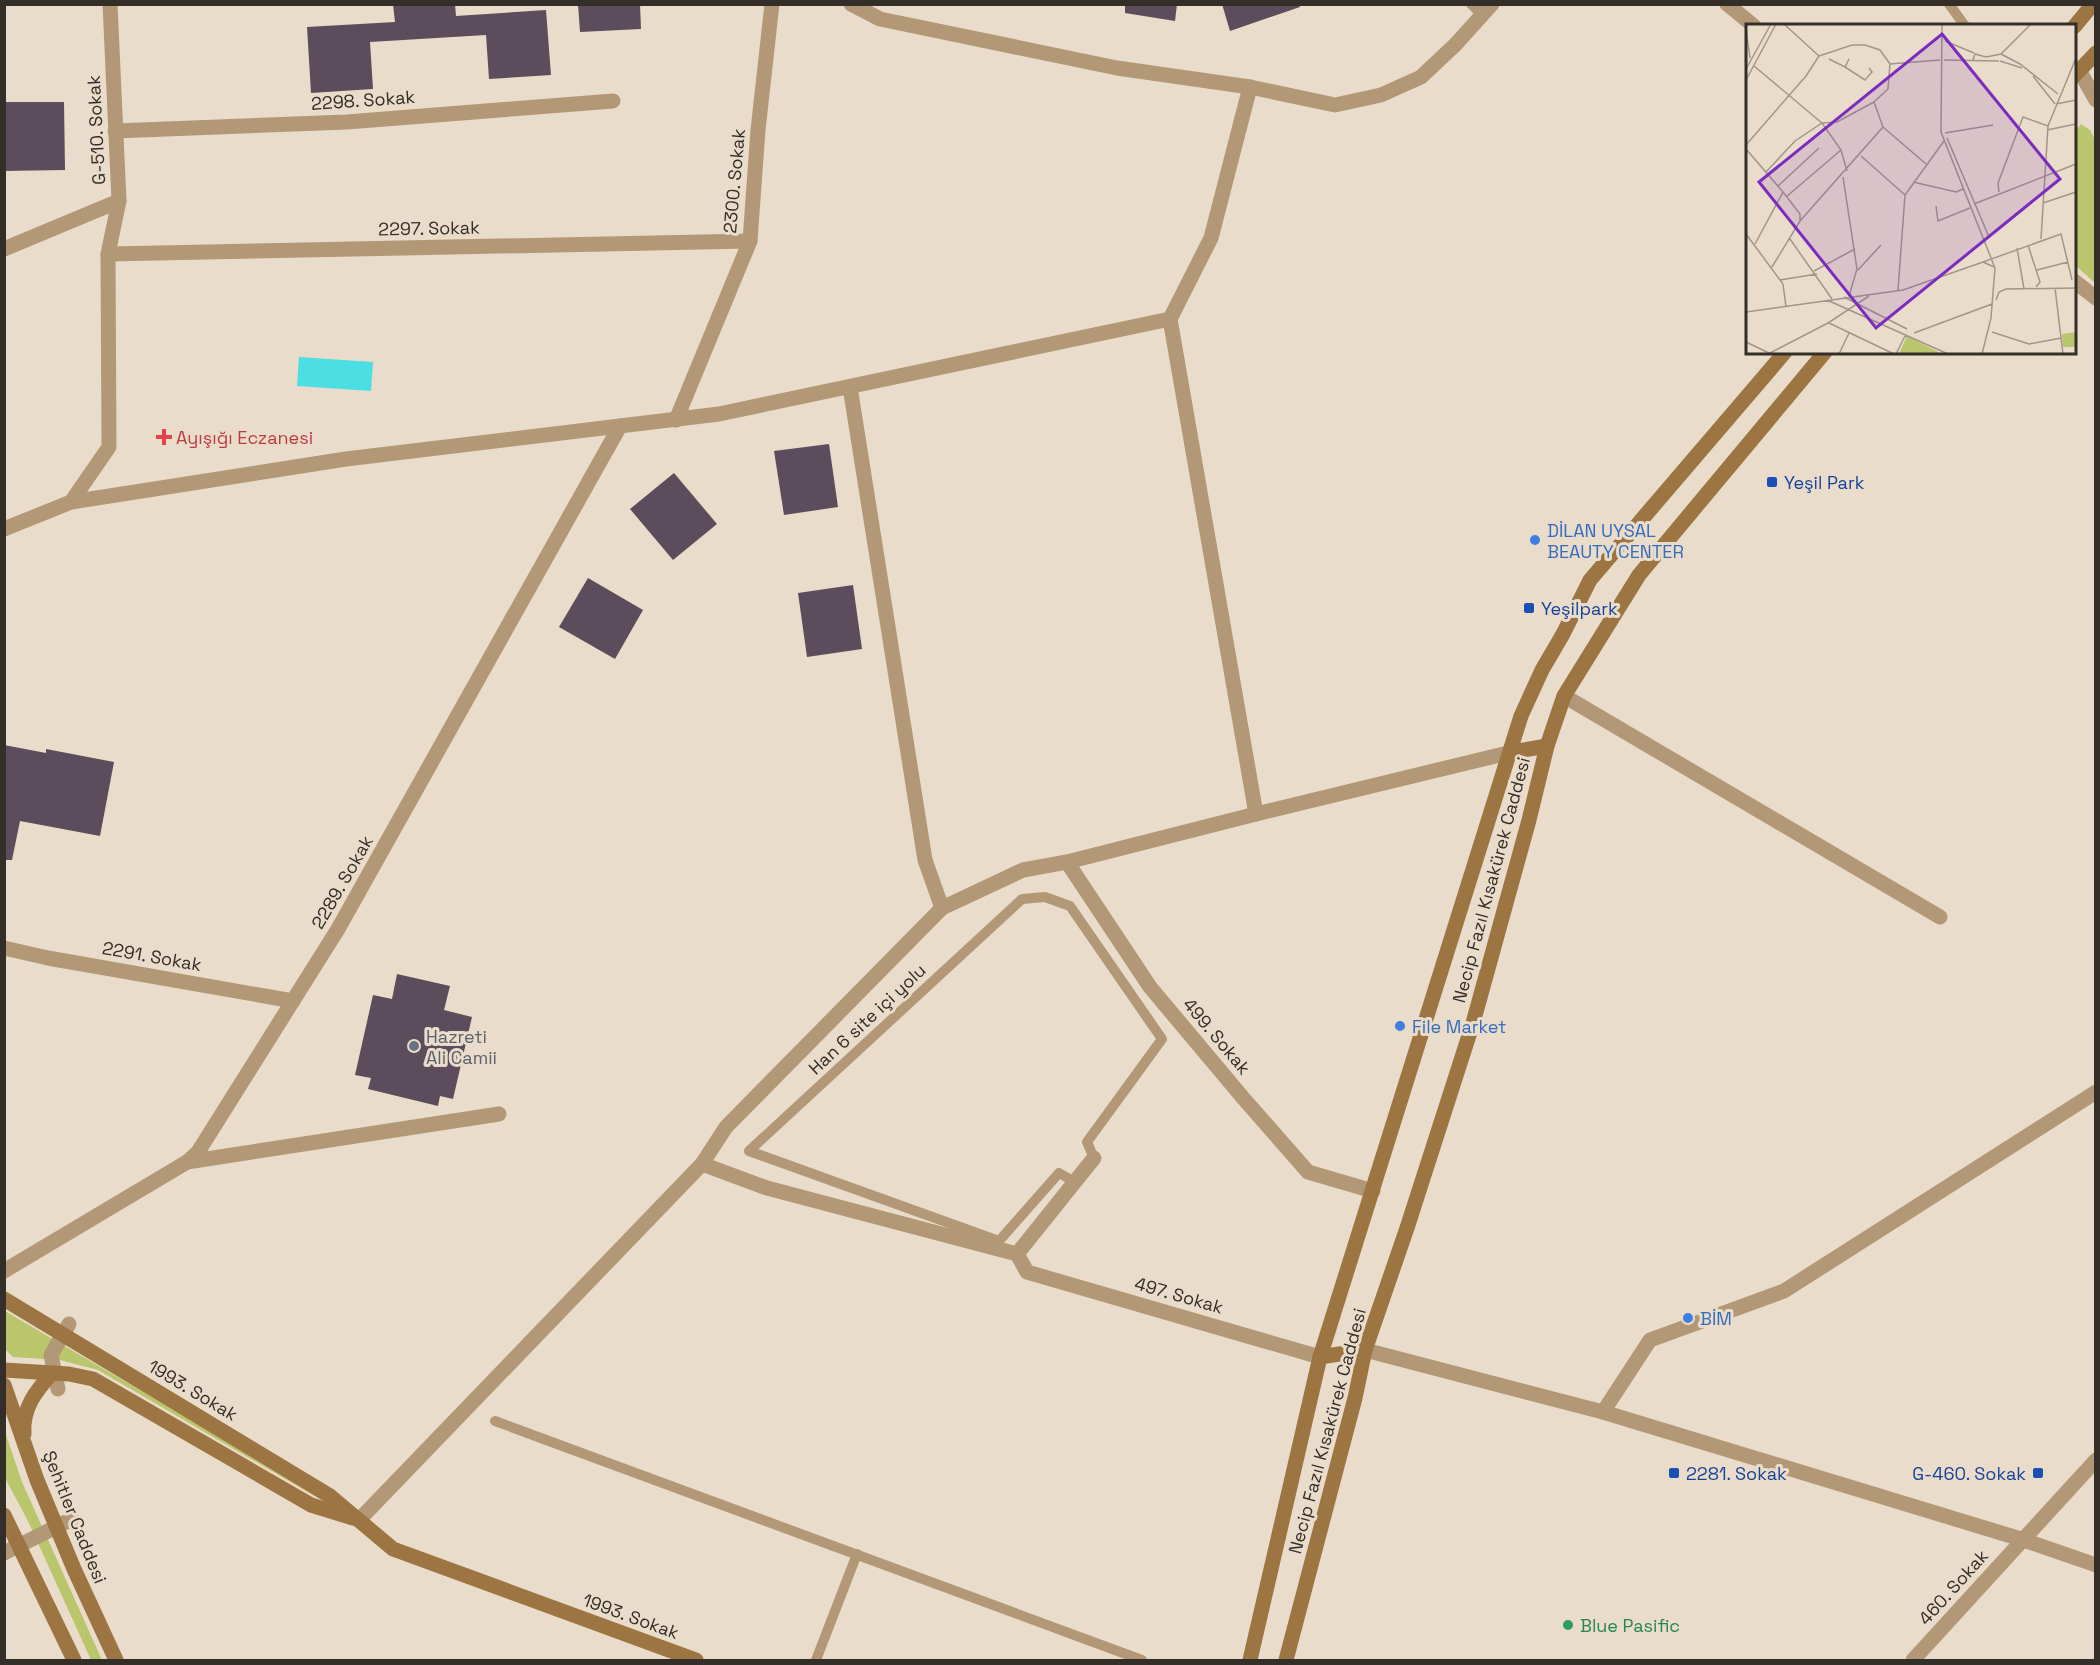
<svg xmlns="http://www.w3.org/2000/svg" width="2100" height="1665" font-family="'Space Grotesk',sans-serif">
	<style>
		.green { fill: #b9c66b }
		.water { fill: #4bdfe3 }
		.building { fill: #5b4d5b }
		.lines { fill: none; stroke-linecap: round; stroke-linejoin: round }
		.lane { stroke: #b39877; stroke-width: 10 }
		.street { stroke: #b39877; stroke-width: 15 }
		.secondary { stroke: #9c7542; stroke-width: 15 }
		.health-dot { fill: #e0444e; stroke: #eadcca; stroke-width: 2 }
		.transit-dot { fill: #1a4fb4; stroke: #eadcca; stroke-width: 2 }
		.shop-dot { fill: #3f7fe0; stroke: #eadcca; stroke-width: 2 }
		.worship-dot { fill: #6b7280; stroke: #eadcca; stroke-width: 2 }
		.leisure-dot { fill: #2e9e5b; stroke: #eadcca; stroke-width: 2 }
		.labels { text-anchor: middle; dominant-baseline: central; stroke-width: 6; stroke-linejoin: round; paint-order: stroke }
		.street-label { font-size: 18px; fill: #332e27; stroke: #eadcca }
		.health-label { font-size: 18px; fill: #be3a42; stroke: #eadcca; text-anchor: start }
		.transit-label { font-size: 18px; fill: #164399; stroke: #eadcca; text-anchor: start }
		.shop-label { font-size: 18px; fill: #366cbe; stroke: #eadcca; text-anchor: start }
		.worship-label { font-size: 18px; fill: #5b616d; stroke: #eadcca; text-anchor: start }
		.leisure-label { font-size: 18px; fill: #27864d; stroke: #eadcca; text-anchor: start }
		.inset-road { fill: none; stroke: #a19689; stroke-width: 1.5 }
		.view { fill: #7b2cbf; fill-opacity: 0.15; stroke: #7b2cbf; stroke-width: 3 }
		.inset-edge { fill: none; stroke: #332e27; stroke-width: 3 }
	</style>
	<rect width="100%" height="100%" fill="#eadcca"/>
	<g class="green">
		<path d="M2081 124 2090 130 2095 140V283L2075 265V132Z"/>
		<path d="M5 1311 332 1503 330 1505 98 1370 60 1360 13 1357 5 1349Z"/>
		<path d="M4 1429 22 1482 102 1660H91L28 1521 5 1478Z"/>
	</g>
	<path class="water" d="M299 357 373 362 371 391 297 386Z"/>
	<g class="building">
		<path d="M393 4H455L456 16 546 10 551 75 489 79 486 35 370 42 373 89 311 93 307 27 395 22Z"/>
		<path d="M578 4H640L641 29 580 32Z"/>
		<path d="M1125 4H1177L1175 21 1125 13Z"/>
		<path d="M1222 4H1299L1300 7 1230 31Z"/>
		<path d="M4 102H64L65 170 4 171Z"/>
		<path d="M829 444 838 507 784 515 774 451Z"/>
		<path d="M674 473 717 524 673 560 630 509Z"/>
		<path d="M588 578 643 610 615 659 559 627Z"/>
		<path d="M853 585 862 649 807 657 798 593Z"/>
		<path d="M4 745 46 753V749L114 762 100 836 20 821 12 860H4Z"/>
		<path d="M397 974 450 986 444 1010 472 1017 453 1099 440 1096 438 1106 368 1089 371 1078 355 1075 373 995 392 999Z"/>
	</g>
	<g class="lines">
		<g class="lane">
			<path d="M1471 4 1482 15"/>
			<path d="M1949 4 1965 26"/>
			<path d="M1075 1182 1059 1173 999 1241 749 1151 1022 899 1045 897 1070 906 1162 1039 1087 1142 1094 1158"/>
			<path d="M495 1421 1142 1660"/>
			<path d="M816 1660 857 1554"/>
		</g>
		<g class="street">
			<path d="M851 4 880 19 1117 68 1250 87"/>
			<path d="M1727 4 1754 26"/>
			<path d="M2079 70 2096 100"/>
			<path d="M115 131 347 122 613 101"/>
			<path d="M4 249 119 201 110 4"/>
			<path d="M108 254 750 241"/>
			<path d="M2074 281 2096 298"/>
			<path d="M1170 319 1256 814"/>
			<path d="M850 387 925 860 942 908"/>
			<path d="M676 420 750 241 758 130 772 4"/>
			<path d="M71 502 346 459 719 414 1170 319 1211 238 1250 87 1335 105 1381 95 1421 77 1456 44 1492 4"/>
			<path d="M4 529 71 502 109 447 108 254 119 201"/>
			<path d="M1564 696 1940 917"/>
			<path d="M1067 862 1150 987 1244 1099 1308 1172 1373 1191"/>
			<path d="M4 948 48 958 293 1001"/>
			<path d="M1094 1158 1017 1254 1027 1272 1320 1357"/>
			<path d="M187 1162 499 1114"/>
			<path d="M702 1164 767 1188 1017 1254"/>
			<path d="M4 1271 187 1162 198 1152 338 929 620 426"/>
			<path d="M1365 1350 1603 1412 2021 1539 2096 1565"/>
			<path d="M58 1389 51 1355 69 1324"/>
			<path d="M1603 1412 1650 1340 1784 1291 2096 1092"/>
			<path d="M359 1520 702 1164 726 1127 942 908 1023 870 1067 862 1256 814 1512 752"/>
			<path d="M4 1553 72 1519"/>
			<path d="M1913 1660 2096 1460"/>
		</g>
		<g class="secondary">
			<path d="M2074 27 2093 4"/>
			<path d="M2074 76 2096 53"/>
			<path d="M1512 752 1547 746"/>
			<path d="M4 1299 330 1496 393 1549 696 1660"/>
			<path d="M1320 1357 1365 1350"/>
			<path d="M4 1370 69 1374 93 1379 311 1505 353 1518"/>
			<path d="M4 1385 37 1480 74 1569 116 1660"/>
			<path d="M24 1434C22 1408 36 1391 52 1373"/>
			<path d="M4 1515 74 1660"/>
			<path d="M1250 1660 1320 1357 1521 716 1542 670 1563 634 1590 580 1785 352"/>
			<path d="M1286 1660 1355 1398 1365 1350 1407 1228 1473 1023 1529 820 1547 746 1564 696 1639 575 1825 352"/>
		</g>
	</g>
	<path class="health-dot" d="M161 428h6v6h6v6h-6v6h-6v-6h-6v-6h6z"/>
	<g class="transit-dot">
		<rect x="1766" y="476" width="12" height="12" rx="3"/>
		<rect x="1523" y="602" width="12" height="12" rx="3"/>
		<rect x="1668" y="1467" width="12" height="12" rx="3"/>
		<rect x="2032" y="1467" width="12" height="12" rx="3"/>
	</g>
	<g class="shop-dot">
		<circle cx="1535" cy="540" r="6"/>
		<circle cx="1400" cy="1026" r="6"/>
		<circle cx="1688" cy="1318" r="6"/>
	</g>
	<circle class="worship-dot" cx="414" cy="1046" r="6"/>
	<circle class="leisure-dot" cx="1568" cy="1625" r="6"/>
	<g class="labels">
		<g class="street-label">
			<text transform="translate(363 100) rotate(-4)">2298. Sokak</text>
			<text transform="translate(96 130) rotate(-93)">G-510. Sokak</text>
			<text transform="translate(734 181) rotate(-85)">2300. Sokak</text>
			<text transform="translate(429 228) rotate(-1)">2297. Sokak</text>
			<text transform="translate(1491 880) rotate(-75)">Necip Fazıl Kısakürek Caddesi</text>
			<text transform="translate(342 882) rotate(-60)">2289. Sokak</text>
			<text transform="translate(152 956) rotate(10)">2291. Sokak</text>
			<text transform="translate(867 1019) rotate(-43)">Han 6 site içi yolu</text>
			<text transform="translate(1217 1036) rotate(50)">499. Sokak</text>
			<text transform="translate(1179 1295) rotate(16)">497. Sokak</text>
			<text transform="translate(193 1390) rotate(31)">1993. Sokak</text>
			<text transform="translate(1327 1431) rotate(-75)">Necip Fazıl Kısakürek Caddesi</text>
			<text transform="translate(75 1517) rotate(68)">Şehitler Caddesi</text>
			<text transform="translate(1953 1587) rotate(-48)">460. Sokak</text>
			<text transform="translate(631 1616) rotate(20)">1993. Sokak</text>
		</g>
		<g class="health-label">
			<text x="176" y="437">Ayışığı Eczanesi</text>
		</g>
		<g class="transit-label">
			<text x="1784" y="482">Yeşil Park</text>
			<text x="1541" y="608">Yeşilpark</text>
			<text x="1686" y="1473">2281. Sokak</text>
			<text x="2026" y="1473" text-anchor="end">G-460. Sokak</text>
		</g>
		<g class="shop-label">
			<text x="1547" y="530">DİLAN UYSAL<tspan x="1547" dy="21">BEAUTY CENTER</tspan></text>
			<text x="1412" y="1026">File Market</text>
			<text x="1700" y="1318">BİM</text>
		</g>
		<g class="worship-label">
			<text x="426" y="1036">Hazreti<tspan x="426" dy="21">Ali Camii</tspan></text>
		</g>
		<g class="leisure-label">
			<text x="1580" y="1625">Blue Pasific</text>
		</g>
	</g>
	<g transform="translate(1746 24)">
		<rect width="330" height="330" fill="#eadcca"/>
		<path d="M330 308V323H317L316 310ZM161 312 196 330H153Z" fill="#b9c66b"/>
		<path class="inset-road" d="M38 0 73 32M196 0 195 108 249 244 245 294 236 330M0 6 4 34M199 17 228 29M255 30 274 40 312 70M73 32 106 21H119L134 26 144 40M83 35 99 43 103 35M198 36 253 37M227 36 229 30 240 33 255 30 285 0M254 37 276 44M8 42 76 99 91 98 128 78M99 43 119 56 126 48 123 44M0 45 25 0M287 52 309 80M0 56 30 0M310 80 330 76M137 103 180 140M301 106 330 100M199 109 247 101M201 114 243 213M0 121 60 52 73 32M0 125 37 168 9 220M115 132 159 171M20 148 49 117 76 99 95 126 101 147M97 153 111 245 103 272M167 158 210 168 217 165M32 162 73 124M253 168 252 159 277 93 302 102M40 173 95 126M297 179 330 168M228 180 330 140M190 182 192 197 224 184M54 197 137 103 128 78 142 65 144 40 194 36M0 210 37 260 40 283M44 215 86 275M295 215 302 102 330 34M282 221 294 258 290 263M271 224 278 265M26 243 54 197V190L37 168M248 243 237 238 315 210 326 256M112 246 135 221M291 246 322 238M68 247 109 225M34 256 71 250M309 264 317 330M152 266 159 171 198 117M98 273 161 305M81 276 202 330M250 276 253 268 260 265 330 264M0 288 157 266 237 238M83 299 148 330M246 308 283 320 315 314M168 309 246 280M0 318 25 330M24 329 82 299 123 272M93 330 103 309M150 330 160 310"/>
		<path class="view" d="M196 10 314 155 130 304 13 158Z"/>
		<rect width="330" height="330" class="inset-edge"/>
	</g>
	<rect width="2100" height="1665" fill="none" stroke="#332e27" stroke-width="12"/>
</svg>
